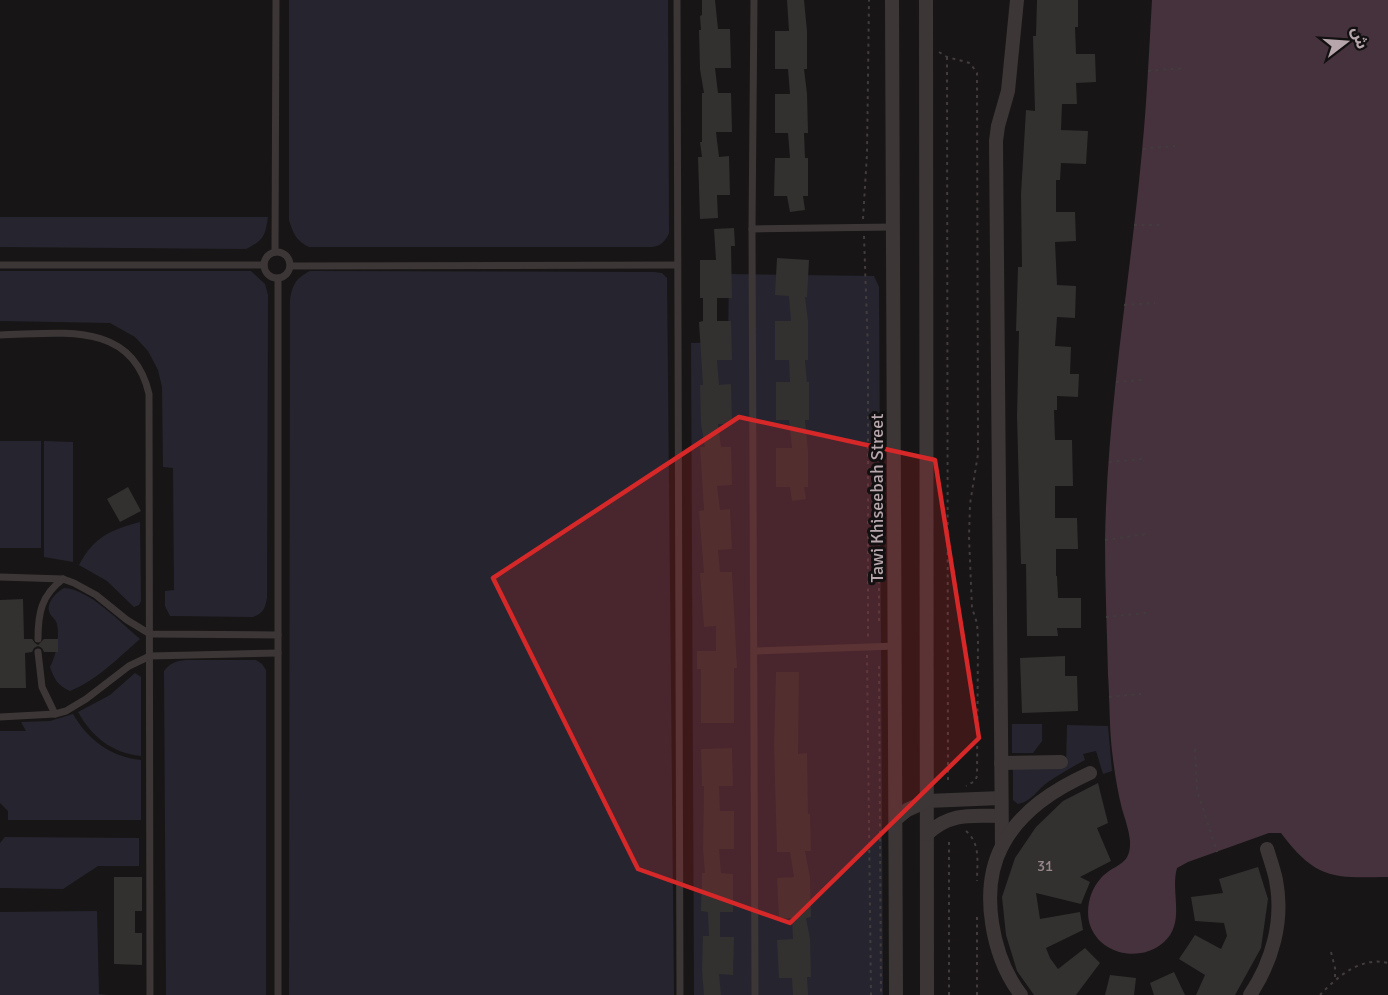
<svg xmlns="http://www.w3.org/2000/svg" width="1388" height="995" font-family="Signika,'Noto Sans Arabic',sans-serif">
	<style>
		.green { fill: #26252f }
		.water { fill: #45323c }
		.building { fill: #333030 }
		.lines { fill: none; stroke-linecap: round; stroke-linejoin: round }
		.path { stroke: #433c3e; stroke-width: 2; stroke-dasharray: 3 4.5; stroke-linecap: butt }
		.lane { stroke: #3c3637; stroke-width: 7 }
		.street { stroke: #3c3637; stroke-width: 14 }
		.marked { fill: #d62828; fill-opacity: 0.2; stroke: #d62828; stroke-width: 4.5; stroke-linejoin: round }
		.labels { text-anchor: middle; dominant-baseline: central; stroke-width: 6; stroke-linejoin: round; paint-order: stroke }
		.number-label { font-size: 15px; fill: #96888d }
		.street-label { font-size: 18px; fill: #b7a6ac; stroke: #121010 }
	</style>
	<rect width="100%" height="100%" fill="#171515"/>
	<g class="green">
		<path d="M289 0H668L669 233C665 242 661 246 651 247H309C296 241 293 233 289 220Z"/>
		<path d="M0 217H268C265 236 264 240 246 249L0 247Z"/>
		<path d="M0 271H251L265 284 268 295 267 598C265 608 264 613 253 617L170 616 165 606V591L174 590 173 468 163 467 162 387 158 370 148 351 135 337 110 323 0 321Z"/>
		<path d="M310 271 654 272 662 273 667 278 674 995H289L290 300C292 285 296 278 310 271Z"/>
		<path d="M729 274 874 276 879 287 883 995H694L691 343 728 342Z"/>
		<rect x="0" y="441" width="41" height="107"/>
		<path d="M44 441 73 442V562L44 557Z"/>
		<path d="M140 522 141 601 139 605 134 607 107 581 79 565C94 537 110 530 140 522Z"/>
		<path d="M64 588C89 589 121 623 140 639 118 658 97 680 70 691 58 686 54 679 50 667 56 656 60 637 57 624 56 619 50 616 49 611 47 601 57 592 64 588Z"/>
		<path d="M186 660H256L262 664 266 670V995H166L164 671C170 663 176 661 186 660Z"/>
		<path d="M135 673 141 677V756C112 753 92 737 78 712L110 695Z"/>
		<path d="M73 714C88 740 111 757 141 760V820H8V811L0 803V731H26L21 722 50 721Z"/>
		<path d="M1012 724H1042V741L1033 753H1012Z"/>
		<path d="M1067 725 1108 726 1112 771 1103 774 1096 751 1083 754 1085 760C1072 767 1060 774 1048 782 1038 789 1031 802 1018 804L1013 800V768L1066 766Z"/>
		<path d="M5 837 139 838V866H98L63 889 0 888V843Z"/>
		<path d="M97 911 99 994 110 995H0V912Z"/>
	</g>
	<path class="water" d="M1152 0H1388V877C1334 878 1316 880 1281 833H1269L1188 862 1177 868C1170 893 1186 922 1164 942 1141 963 1100 955 1090 925 1085 909 1090 890 1101 878 1114 863 1131 867 1130 841 1129 830 1125 819 1122 809 1118 793 1115 776 1113 759 1109 732 1110 703 1108 675 1107 631 1105 586 1105 541 1107 410 1130 281 1142 151 1147 101 1149 50 1152 0Z"/>
	<g class="building">
		<path d="M702 0H715L718 29H730L731 68H715L718 93H731L732 132H716L719 157 729 156 730 195H717L718 218 700 219 698 157H702L700 142H702V93H704L700 69 699 30H701L700 16 702 15Z"/>
		<path d="M787 0H804L807 31V69H804L807 94 808 133H804L805 158H808V196H803L805 210 790 212 787 196H774L775 158H790L788 133H775V94H790L788 69H775V31H789Z"/>
		<path d="M1037 0H1078V27H1075L1076 54H1095L1096 82 1076 83 1077 104H1062L1061 130 1088 131 1086 164 1061 163 1060 180H1056V212H1075L1076 241 1055 242 1057 285 1076 286 1075 318 1057 317 1055 346 1071 347 1070 374H1079L1078 397 1057 396V410H1054L1055 440H1072L1073 486H1055V518H1077L1078 549H1056V576H1057L1058 598H1081V628H1057L1058 636H1027L1026 564H1021L1017 416 1019 331H1016L1018 267H1022L1021 194 1026 110 1035 111 1033 36H1036Z"/>
		<path d="M734 228 735 246H731L732 298H717V321H731L732 360H717L719 385 731 384 732 424H718L721 447H731L732 485 717 486 720 510 730 509 732 549 718 550 720 572H732L737 668H734V723H701V669H697V651H716V626L704 627 700 573H704L699 511 704 510 700 447H705L701 424 700 385H703L699 322 703 321V298H700V260H716L714 229Z"/>
		<path d="M777 258 809 260 807 297H805L808 321V360H805L807 382H809V420H805L808 451V487H804L806 499 792 501 790 487H776V448H792L789 420H776V382H790L789 360H775V321H791L789 296 775 295Z"/>
		<path d="M128 487 141 511 120 522 107 499Z"/>
		<path d="M23 599 24 639H32L35 643 38 645 44 639H58V652H44L42 648 38 646 34 648 32 652 25 653 26 688H0V600Z"/>
		<path d="M1065 656V676H1077L1078 711 1022 713 1020 658Z"/>
		<path d="M776 672H799L798 754 807 753 808 814H810L811 851H805L810 877 811 917 806 918 810 939 811 977H807L808 995H793L792 978H779L777 940 793 939 792 918 779 919 777 878 794 877 790 852H777L774 746Z"/>
		<path d="M732 748 733 786H719L720 811H734V849H719L721 873 733 874V912H720V937H734L733 975 719 974 721 995H704L702 970 703 936H709L708 912 701 911 702 873H705L703 849 704 786H702L701 749Z"/>
		<path d="M1098 783 1108 823 1097 828 1111 861 1080 877 1090 882 1081 904 1036 893 1040 919 1080 912 1083 930 1046 948 1050 958 1058 969 1085 948 1100 963 1076 995H1034L1017 971 1006 935 1002 897 1015 858 1036 827 1063 801Z"/>
		<path d="M1258 867 1268 899 1261 948 1235 995H1196L1205 975 1179 959 1195 935 1221 949 1227 936 1224 923 1195 921 1191 897 1223 893 1219 879Z"/>
		<path d="M114 877H142V911H135V933H142V965L114 964Z"/>
		<path d="M1174 972 1185 995H1154L1150 983Z"/>
		<path d="M1110 975 1136 978 1134 995H1105Z"/>
	</g>
	<g class="lines">
		<g class="path">
			<path d="M939 52 947 57 970 63 977 73 978 454 970 504 969 537 972 608 977 623 978 639 977 776 975 781 966 786"/>
			<path d="M947 57 948 780"/>
			<path d="M1148 71 1186 68"/>
			<path d="M1143 149 1175 146"/>
			<path d="M863 219 867 154 869 0"/>
			<path d="M1134 225H1161"/>
			<path d="M864 236 868 351V637"/>
			<path d="M1124 305 1155 303"/>
			<path d="M1116 382 1143 380"/>
			<path d="M1109 462 1143 459"/>
			<path d="M1105 540 1147 534"/>
			<path d="M1106 617 1146 613"/>
			<path d="M879 621V489"/>
			<path d="M867 655 871 995"/>
			<path d="M879 666 881 995"/>
			<path d="M1109 697 1141 694"/>
			<path d="M1195 749 1197 790 1217 852"/>
			<path d="M966 831C981 844 977 863 977 881"/>
			<path d="M949 842V995"/>
			<path d="M977 917V995"/>
			<path d="M1331 952 1335 968V979"/>
			<path d="M1320 995C1337 977 1361 956 1388 963"/>
		</g>
		<g class="lane">
			<path d="M677 0 680 995"/>
			<path d="M754 0 752 229 755 995"/>
			<path d="M752 229 893 227"/>
			<path d="M275 252 276 0"/>
			<circle cx="277" cy="265" r="13"/>
			<path d="M0 265H264"/>
			<path d="M290 266 677 265"/>
			<path d="M278 278V995"/>
			<path d="M0 335C59 334 132 319 149 394L150 995"/>
			<path d="M0 577 63 579 74 583 96 595 127 620 150 634 278 635"/>
			<path d="M38 639C38 614 41 595 63 579"/>
			<path d="M754 651 896 646"/>
			<path d="M38 652 42 687 55 714"/>
			<path d="M0 717 55 714 66 711 86 699 129 666 150 656 278 653"/>
		</g>
		<g class="street">
			<path d="M892 0 896 995"/>
			<path d="M926 0 927 995"/>
			<path d="M1001 763 1061 762"/>
			<path d="M896 819 907 810 927 801 1001 798"/>
			<path d="M927 834C951 812 971 816 1001 816"/>
			<path d="M1002 846 996 141 998 126 1008 91 1017 0"/>
			<path d="M1021 995C992 957 979 890 1002 846 1021 810 1055 789 1090 773"/>
			<path d="M1250 995C1272 962 1284 921 1276 880 1274 870 1270 859 1267 849"/>
		</g>
	</g>
	<path class="marked" d="M739 417 935 460 979 738 790 923 638 869 493 578Z"/>
	<g class="labels">
		<g class="number-label">
			<text x="1045" y="866">31</text>
		</g>
		<g class="street-label">
			<text transform="translate(877 498) rotate(-90)">Tawi Khiseebah Street</text>
		</g>
	</g>
	<g transform="translate(1346 42) rotate(73)" stroke="#121010" stroke-width="4.5" paint-order="stroke">
	<path d="M0-4.5L10 22L0 15L-10 22Z" fill="#b7a6ac"/>
	<text y="-9" font-size="16" font-weight="bold" text-anchor="middle" fill="#b7a6ac">ش</text>
	</g>
</svg>
